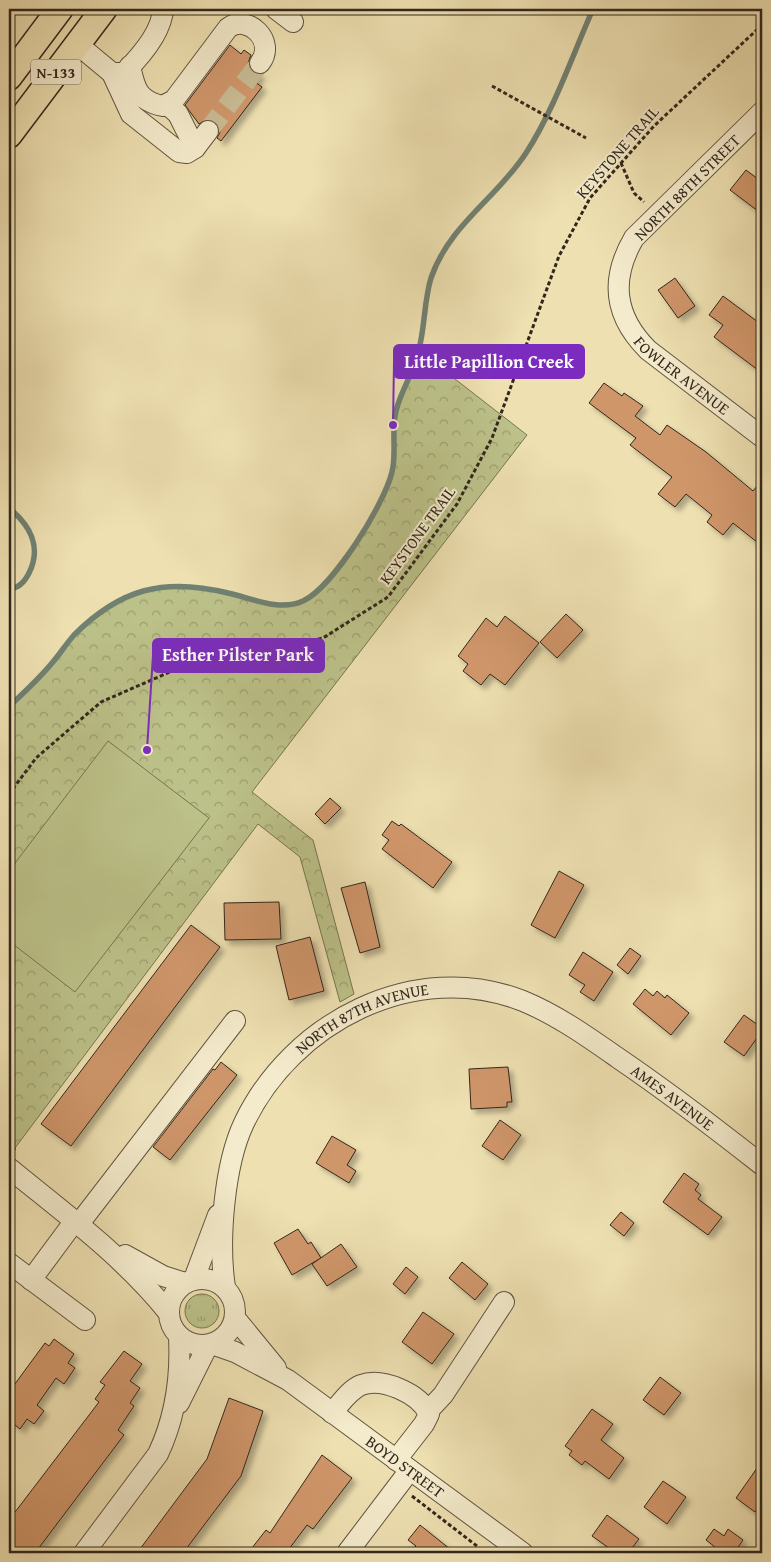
<svg xmlns="http://www.w3.org/2000/svg" width="771" height="1562" font-family="'Gentium Book Plus',serif">
	<style>
		.grass { fill: url(#grass-tufts); stroke: #777452 }
		.forest { fill: url(#forest-crowns); stroke: #777452 }
		.pitch { fill: #bcc189; stroke: #777452 }
		.lines { fill: none; stroke-linecap: round; stroke-linejoin: round }
		.stream { stroke: #708172; stroke-width: 5.5 }
		.building { fill: #cf966b; stroke: #32271c; filter: url(#shadow) }
		.minor-tunnel { stroke: #c8bb93; stroke-width: 20; stroke-dasharray: 20 10; stroke-linecap: butt }
		.minor-casing { stroke: #615541; stroke-width: 22 }
		.major-casing { stroke: #32271c; stroke-width: 28 }
		.path { stroke: #32271c; stroke-width: 3; stroke-dasharray: 4 2.5; stroke-linecap: butt }
		.minor { stroke: #f4ebcc; stroke-width: 20 }
		.major { stroke: #eee0b1; stroke-width: 25 }
		.labels { text-anchor: middle; dominant-baseline: central; stroke-width: 4; stroke-linejoin: round; paint-order: stroke }
		.shield { fill: #f4ebcc; stroke: #6c6251; stroke-width: 1 }
		.shield-label { font-size: 15px; font-weight: bold; fill: #32271c }
		.street-label { font-size: 16px; fill: #32271c; stroke: #f4ebcc }
		.leader { fill: none; stroke: #7b2cbf; stroke-width: 2 }
		.callout-dot { fill: #7b2cbf; stroke: #f4ebcc; stroke-width: 2 }
		.callout { fill: #7b2cbf; stroke: #7b2cbf; stroke-width: 2 }
		.callout-label { font-size: 18px; text-anchor: middle; font-weight: bold; fill: #fff }
	</style>
	<defs>
		<pattern id="grass-tufts" width="24" height="20" patternUnits="userSpaceOnUse" patternTransform="scale(1.25)"><rect width="24" height="20" fill="#bcc189"/><path d="M3 7l-1-3M5 7V3M7 7l1-3M15 17l-1-3M17 17v-4M19 17l1-3" fill="none" stroke="#999d6f"/></pattern>
		<pattern id="forest-crowns" width="20" height="18" patternUnits="userSpaceOnUse" patternTransform="scale(1.25)"><rect width="20" height="18" fill="#bcc189"/><path d="M2 6a3 3 0 1 1 6 0M12 15a3 3 0 1 1 6 0" fill="none" stroke="#999d6f"/></pattern>
		<filter id="shadow"><feDropShadow dx="4.5" dy="4.5" stdDeviation="2.5" flood-color="#0004"/></filter>
	</defs>
	<rect width="100%" height="100%" fill="#eee0b1"/>
	<filter id="stains"><feTurbulence type="fractalNoise" baseFrequency=".004" numOctaves="4"/><feColorMatrix values="0 0 0 0 .2 0 0 0 0 .09 0 0 0 0 .02 0 0 0 .5 -.17"/></filter>
	<radialGradient id="worn" r=".72"><stop offset=".6" stop-color="#630" stop-opacity="0"/><stop offset="1" stop-color="#630" stop-opacity=".3"/></radialGradient>
	<circle class="grass" cx="202" cy="1311" r="17"/>
	<path class="forest" d="M419 351 527 435 252 792 313 840 354 994 340 1002 300 857 258 824 12 1152 9 1149V707L92 619 113 602 137 591 167 587H193L225 592 272 605 303 601 321 587 373 518 385 494 392 470 393 425 397 407Z"/>
	<path class="pitch" d="M108 741 209 818 75 992 9 941V871Z"/>
	<g class="lines">
		<g class="stream">
			<path d="M9 508C30 525 42 547 29 573 24 583 19 587 9 590"/>
			<path d="M9 707C23 693 39 679 52 663 60 654 66 644 74 635 120 589 164 577 228 593 251 598 279 612 303 601 333 587 384 505 392 472 397 453 391 431 396 411 401 390 415 371 419 349 425 326 424 301 431 278 449 225 497 198 526 153 553 112 573 54 593 9"/>
		</g>
	</g>
	<g class="building">
		<path d="M230 45 241 54 244 50 251 55 248 63 250 69 261 75 255 82 262 87 221 141 217 138 220 132 216 122 209 119 199 124 185 105Z"/>
		<path d="M746 170 762 182V214L730 190Z"/>
		<path d="M675 278 695 306 678 318 658 290Z"/>
		<path d="M723 296 762 325V373L714 337 723 325 709 315Z"/>
		<path d="M604 383 622 396 624 393 643 406 635 416 660 435 667 425 706 452 753 491 762 480V546L733 523 723 535 707 522 712 515 686 494 675 507 658 494 672 477 630 445 636 438 589 403Z"/>
		<path d="M566 614 583 630 557 658 540 642Z"/>
		<path d="M505 616 539 643 505 685 490 674 481 685 463 671 468 664 458 656 486 618 497 627Z"/>
		<path d="M330 798 341 808 325 824 315 814Z"/>
		<path d="M392 821 399 826 401 824 452 862 433 888 382 849 389 840 382 835Z"/>
		<path d="M559 871 584 885 555 938 531 925Z"/>
		<path d="M365 882 380 947 360 953 341 888Z"/>
		<path d="M279 902 281 939 225 940 224 903Z"/>
		<path d="M191 925 220 947 71 1146 41 1124Z"/>
		<path d="M310 937 324 991 289 1000 276 946Z"/>
		<path d="M630 948 641 956 628 974 617 965Z"/>
		<path d="M583 952 613 972 594 1001 580 992 585 985 569 975Z"/>
		<path d="M645 989 653 996 657 991 665 998 667 995 689 1013 671 1035 633 1004Z"/>
		<path d="M744 1015 762 1028V1031L744 1056 724 1042Z"/>
		<path d="M221 1062 237 1075 170 1160 153 1147 213 1069 215 1070Z"/>
		<path d="M508 1067 512 1102H507V1107L471 1109 469 1069Z"/>
		<path d="M500 1120 521 1135 503 1160 482 1146Z"/>
		<path d="M332 1136 356 1150 347 1165 356 1171 349 1183 316 1163Z"/>
		<path d="M684 1173 699 1184 695 1190 701 1195 698 1199 722 1217 708 1235 663 1202Z"/>
		<path d="M621 1212 634 1223 624 1236 610 1225Z"/>
		<path d="M298 1229 308 1244 311 1242 321 1258 292 1275 274 1243Z"/>
		<path d="M341 1244 357 1267 327 1286 312 1264Z"/>
		<path d="M462 1262 488 1284 475 1300 449 1278Z"/>
		<path d="M406 1267 418 1277 405 1294 393 1284Z"/>
		<path d="M423 1312 454 1334 432 1364 402 1342Z"/>
		<path d="M54 1339 74 1354 68 1363 75 1368 64 1384 56 1378 37 1405 44 1411 34 1424 27 1419 20 1429 9 1420V1392L45 1343 49 1346Z"/>
		<path d="M124 1351 142 1364 130 1381 140 1388 130 1403 134 1406 118 1430 124 1435 35 1553H15L9 1548V1520L99 1402 95 1399 105 1385 100 1382Z"/>
		<path d="M660 1377 681 1393 664 1415 643 1400Z"/>
		<path d="M229 1398 263 1411 241 1476 183 1553H137L207 1459Z"/>
		<path d="M592 1409 613 1424 601 1440 624 1458 609 1479 585 1461 582 1465 569 1455 572 1451 565 1446Z"/>
		<path d="M322 1455 352 1478 313 1529 307 1525 286 1553H248L266 1530 270 1533Z"/>
		<path d="M762 1461V1503L755 1512 736 1498Z"/>
		<path d="M663 1481 686 1497 667 1524 644 1507Z"/>
		<path d="M607 1515 639 1539 628 1553H616L592 1536Z"/>
		<path d="M420 1525 455 1553H410L416 1546 408 1540Z"/>
		<path d="M714 1529 724 1536 728 1529 743 1540 734 1553H710L715 1547 706 1540Z"/>
	</g>
	<g class="lines">
		<path class="minor-tunnel" d="M208 131 260 63"/>
		<g class="minor-casing">
			<g id="minor">
				<path d="M276 9 293 22"/>
				<path d="M77 44 112 73H124C140 57 162 32 163 9"/>
				<path d="M130 66C135 89 138 101 163 106L174 100 228 28C247 13 277 41 260 63"/>
				<path d="M112 73 131 114 179 152 187 153 195 148 208 131"/>
				<path d="M167 104 178 114 195 148"/>
				<path id="s1" d="M762 112 634 238C610 279 614 316 648 350L762 437"/>
				<path d="M9 1168C64 1213 123 1256 168 1312"/>
				<path d="M78 1225 235 1021"/>
				<path d="M125 1255 163 1276 185 1283"/>
				<path d="M9 1263 85 1320"/>
				<circle cx="202" cy="1312" r="33"/>
				<path d="M194 1279 218 1215"/>
				<path d="M31 1280 74 1222"/>
				<path id="s2" d="M225 1287C218 1242 224 1165 244 1123 292 1022 415 958 523 1001 557 1015 588 1037 618 1058 668 1092 715 1128 762 1165"/>
				<path d="M235 1318 276 1368"/>
				<path id="s3" d="M212 1344 235 1352 288 1380 523 1553"/>
				<path d="M179 1403 208 1345"/>
				<path d="M428 1411 443 1395 504 1302"/>
				<path d="M332 1413C340 1404 349 1390 361 1385 382 1377 419 1393 429 1414L424 1424 396 1460"/>
				<path d="M84 1553 158 1454C175 1418 181 1376 179 1337"/>
				<path d="M347 1553 410 1470"/>
			</g>
		</g>
		<g class="major-casing">
			<g id="major">
				<path d="M9 77 60 9"/>
				<path d="M9 135 104 9"/>
			</g>
		</g>
		<g class="path">
			<path d="M492 86 586 138"/>
			<path d="M621 163 634 193 644 202"/>
			<path d="M9 794 36 758 101 702 172 671 323 638 388 597 457 504 492 438 559 256 590 198 654 126 762 25"/>
			<path d="M9 1143 15 1150"/>
			<path d="M412 1496 486 1553"/>
		</g>
		<use href="#minor" class="minor"/>
		<use href="#major" class="major"/>
	</g>
	<g class="labels">
		<rect class="shield" x="31" y="59.5" width="50" height="25" rx="4"/>
		<g class="shield-label">
			<text x="56" y="72">N-133</text>
		</g>
		<g class="street-label">
			<text transform="translate(617 152) rotate(-49)">KEYSTONE TRAIL</text>
			<text transform="translate(687 187) rotate(-45)">NORTH 88TH STREET</text>
			<text stroke="none"><textPath href="#s1" startOffset="345">FOWLER AVENUE</textPath></text>
			<text transform="translate(417 535) rotate(-54)">KEYSTONE TRAIL</text>
			<text stroke="none"><textPath href="#s2" startOffset="331">NORTH 87TH AVENUE</textPath></text>
			<text stroke="none"><textPath href="#s2" startOffset="679">AMES AVENUE</textPath></text>
			<text stroke="none"><textPath href="#s3" startOffset="230">BOYD STREET</textPath></text>
		</g>
	</g>
	<path class="leader" d="M393 425L394 362M147 750L153 655"/>
	<g class="callout-dot">
		<circle cx="393" cy="425" r="5"/>
		<circle cx="147" cy="750" r="5"/>
	</g>
	<g class="callout">
		<rect x="394" y="345" width="190" height="33" rx="5"/>
		<rect x="153" y="639" width="171" height="33" rx="5"/>
	</g>
	<g class="callout-label">
		<text x="489" y="368">Little Papillion Creek</text>
		<text x="238" y="661">Esther Pilster Park</text>
	</g>
	<rect width="771" height="1562" fill="none" stroke="#eee0b1" stroke-width="30"/>
	<rect x="10" y="10" width="751" height="1542" fill="none" stroke="#32271c" stroke-width="2.5"/>
	<rect x="15" y="15" width="741" height="1532" fill="none" stroke="#32271c"/>
	<rect width="100%" height="100%" filter="url(#stains)"/>
	<rect width="100%" height="100%" fill="url(#worn)"/>
</svg>
